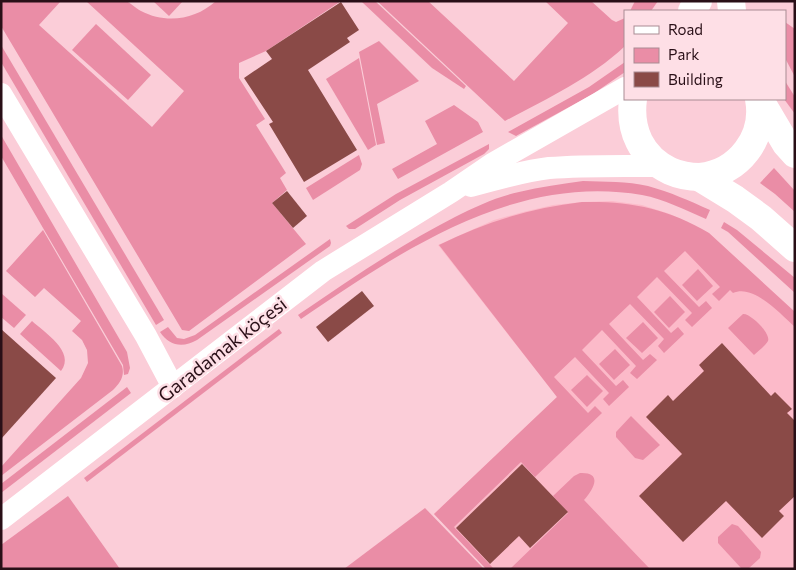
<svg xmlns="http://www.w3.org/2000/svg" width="796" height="570" font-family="Commissioner,sans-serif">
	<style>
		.built { fill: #fcbac9 }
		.green { fill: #ea8da6 }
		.building { fill: #8a4a47 }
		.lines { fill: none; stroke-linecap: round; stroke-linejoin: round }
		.street { stroke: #fff; stroke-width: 22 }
		.secondary { stroke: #fff; stroke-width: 28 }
		.labels { text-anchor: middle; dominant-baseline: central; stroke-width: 5; stroke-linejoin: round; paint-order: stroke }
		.street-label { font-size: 19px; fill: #290f17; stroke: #fedfe6 }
	</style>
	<rect width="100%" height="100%" fill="#fbcdd8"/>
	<path class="built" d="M612 201 642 205 670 214 709 233 795 312V569H486L434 514 557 397 438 245 494 220 523 212 553 205 582 202Z"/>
	<g class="green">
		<path d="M1 1H61L39 25 152 127 184 91 86 1C98 1 112 0 125 1 130 2 135 8 141 11 166 24 195 20 216 1H341L266 51 239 63V78L265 119 256 125 286 173 280 178 287 190 272 203 306 244 189 331 182 330 1 26Z"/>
		<path d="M153 1H183L169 16Z"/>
		<path d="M375 1 466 86 464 89 432 68 362 2Z"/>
		<path d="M377 1H428L514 81 568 23 545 1H591L612 20 616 22 625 18V46C590 79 546 99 505 121Z"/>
		<path d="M635 1H658L651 11H630Z"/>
		<path d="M785 22 795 29V77L785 58Z"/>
		<path d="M96 24 151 75 128 100 72 50Z"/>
		<path d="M379 41 419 81 377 104 385 143 377 145 359 52Z"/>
		<path d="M1 45 164 320 156 325 1 62Z"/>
		<path d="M359 58 376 145 368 150 326 79Z"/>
		<path d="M625 62V72L593 94 516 136 508 132 589 87Z"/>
		<path d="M785 81 795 97V114L784 99Z"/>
		<path d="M454 105 478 122 483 132 398 179 392 169 437 144 425 121Z"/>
		<path d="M1 135 127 352 130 368 128 374 124 375 123 365 1 156Z"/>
		<path d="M489 144V149L484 154 400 200 355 229H349L346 226 396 194Z"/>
		<path d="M359 155 362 164 360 170 313 200 306 188Z"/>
		<path d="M774 168 795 191V212L775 194 760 183Z"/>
		<path d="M583 181C605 182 627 181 648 186 670 192 690 201 710 210L706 219C685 210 664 199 642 195 515 173 401 251 301 319L298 315C349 280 400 245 455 217 475 207 496 197 519 192 540 187 562 184 583 181Z"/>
		<path d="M582 202C630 201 667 208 709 233L795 312V327C780 314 754 284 733 293L730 290 719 301 712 294 720 287 685 251 664 271 699 307 706 301 712 308 692 327 685 320 692 313 657 277 637 297 671 333 678 327 684 334 664 353 658 346 664 339 630 304 609 324 643 360 650 354 657 360 637 379 630 373 636 366 602 330 582 350 616 386 623 380 629 387 609 406 603 399 609 393 575 357 554 377 588 413 595 406 602 413 535 477 521 462 454 527 494 569H486L434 514 557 397 439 245C485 222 531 208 582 202Z"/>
		<path d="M724 222 737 230 795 278V293L728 232 721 228Z"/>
		<path d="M43 230 122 366C125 376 120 383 113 390L1 476V467L81 378 88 363 87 350 82 340 72 331 81 321 44 288 35 297 6 271Z"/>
		<path d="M330 239 331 243 330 246 197 340C183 348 169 346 160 332L168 327 177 338 184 339 195 335Z"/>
		<path d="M698 269 713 286 697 301 682 285Z"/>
		<path d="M1 293 26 315 14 328 1 317Z"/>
		<path d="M670 296 685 312 669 328 654 312Z"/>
		<path d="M743 314C750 313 771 333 768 341 765 346 758 351 754 355L728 328Z"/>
		<path d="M32 321C44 332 76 352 61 371L20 334Z"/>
		<path d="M643 322 658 338 642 353 626 338Z"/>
		<path d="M279 329 282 333 87 482 84 478Z"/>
		<path d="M615 349 630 365 614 380 599 364Z"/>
		<path d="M587 375 603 391 587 407 571 390Z"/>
		<path d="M127 387 131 393 1 493V484Z"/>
		<path d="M631 416 660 445 643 460 635 458 616 437V432Z"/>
		<path d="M580 473C603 472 594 489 584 500L650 569H510L568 513 553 496 574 476Z"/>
		<path d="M68 496 120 569H1V545Z"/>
		<path d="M425 508 484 569H344Z"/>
		<path d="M732 524 738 526 761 552 760 558 748 569 741 568 718 543V537Z"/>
	</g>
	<g class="building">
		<path d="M341 2 359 30 347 38 350 42 308 70 357 150 304 182 269 124 273 122 244 78 272 59 266 51Z"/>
		<path d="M287 191 307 216 293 228 272 203Z"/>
		<path d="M362 291 374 306 328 342 316 327Z"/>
		<path d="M1 329 56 378 1 439Z"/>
		<path d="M722 343 771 396 775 392 792 409 787 413 795 421V496L779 511 784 516 762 538 726 501 683 542 639 496 682 454 646 417 668 395 673 401 704 371 699 365Z"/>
		<path d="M522 464 568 512 530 548 519 536 490 564 456 528Z"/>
	</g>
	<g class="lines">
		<g class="street">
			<path d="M1 94 146 336 173 387"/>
			<path d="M471 186C496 179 523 171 549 168 586 165 624 166 661 166"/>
			<path d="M1 519 323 271 451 192 492 164 625 88"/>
		</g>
		<g class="secondary">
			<path d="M731 1 732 11"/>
			<path d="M692 11 698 1"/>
			<path d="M633 99C629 130 641 157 670 171 679 175 690 177 700 177 739 173 766 137 759 99"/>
			<path d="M760 100 786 144 795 154"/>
			<path d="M699 177 735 199 761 218 795 248"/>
		</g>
	</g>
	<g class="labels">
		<g class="street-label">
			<text transform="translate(222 349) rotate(-38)">Garadamak köçesi</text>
		</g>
	</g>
	<rect width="796" height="570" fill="none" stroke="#290f17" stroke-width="5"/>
	<rect x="624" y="10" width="162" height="90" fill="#fedfe6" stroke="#a98c93"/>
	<rect x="634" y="26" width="25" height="8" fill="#ffffff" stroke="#a98c93"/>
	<text x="668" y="35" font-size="15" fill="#290f17">Road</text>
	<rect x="634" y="48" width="25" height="15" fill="#ea8da6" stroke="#a98c93"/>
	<text x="668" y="60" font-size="15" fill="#290f17">Park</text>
	<rect x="634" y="72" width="25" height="15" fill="#8a4a47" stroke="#a98c93"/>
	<text x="668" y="85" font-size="15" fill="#290f17">Building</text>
</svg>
